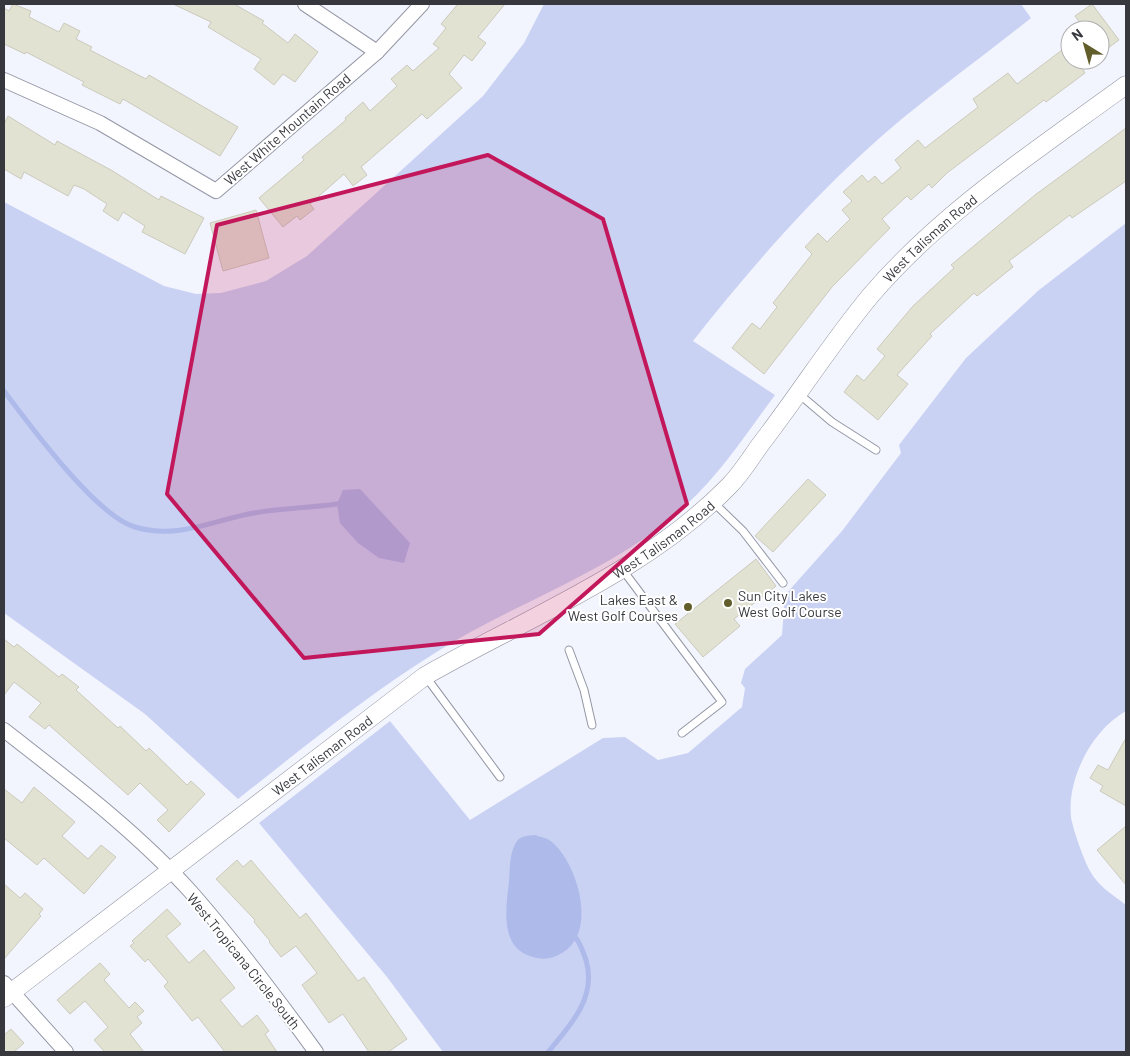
<svg xmlns="http://www.w3.org/2000/svg" width="1130" height="1056" font-family="Barlow,sans-serif">
	<style>
		.green { fill: #cad2f4 }
		.water { fill: #aebae9 }
		.lines { fill: none; stroke-linecap: round; stroke-linejoin: round }
		.stream { stroke: #aebae9; stroke-width: 5 }
		.building { fill: #e2e2d3; stroke: #cbcabc }
		.service-casing { stroke: #9397a4; stroke-width: 9 }
		.minor-casing { stroke: #9397a4; stroke-width: 16 }
		.tertiary-casing { stroke: #9397a4; stroke-width: 19 }
		.service { stroke: #fff; stroke-width: 7 }
		.minor { stroke: #fff; stroke-width: 14 }
		.tertiary { stroke: #fff; stroke-width: 18 }
		.marked { fill: #c2185b; fill-opacity: 0.2; stroke: #c2185b; stroke-width: 4; stroke-linejoin: round }
		.poi-dot { fill: #615e2b; stroke: #fff; stroke-width: 2 }
		.labels { text-anchor: middle; dominant-baseline: central; stroke-width: 4; stroke-linejoin: round; paint-order: stroke }
		.street-label { font-size: 14px; fill: #37383e; stroke: #fff }
		.poi-label { font-size: 14px; fill: #37383e; stroke: #fff; text-anchor: start }
	</style>
	<rect width="100%" height="100%" fill="#f3f5fe"/>
	<g class="green">
		<path d="M544 4H1021L1031 18C975 63 916 104 863 153 801 210 745 275 693 341L775 395C746 434 721 473 685 506 613 572 517 601 435 653 366 696 303 748 238 799L145 714 4 613V202L164 286 196 294 221 293 266 281 307 256 483 96 524 43Z"/>
		<path d="M1126 223V711C1092 730 1067 778 1071 817 1073 830 1084 860 1090 871 1098 886 1113 895 1126 905V1052H443L387 977 259 823 390 721 470 820 603 738 625 737 658 760 688 753 742 707 745 688 741 683 745 669 782 635 785 595 842 531 901 453 899 445 966 358 1039 290Z"/>
	</g>
	<g class="water">
		<path d="M360 489 410 543 404 563 379 558 358 543 340 523 337 504 343 490Z"/>
		<path d="M535 835C540 837 548 838 552 842 578 864 598 933 562 953 552 959 544 960 533 957 499 949 506 907 509 882 510 869 509 852 517 841 522 835 528 836 535 835Z"/>
	</g>
	<g class="lines">
		<g class="stream">
			<path d="M4 391C29 424 96 516 135 527 177 540 213 520 254 513 282 508 310 508 337 504"/>
			<path d="M548 1052C571 1025 597 997 586 960 583 952 581 945 576 938"/>
		</g>
	</g>
	<g class="building">
		<path d="M13 4 31 11 29 17 59 32 64 23 80 31 76 39 92 47 90 50 146 79 149 75 238 127 220 156 123 99 120 104 82 85 84 82 26 52 25 54 4 44V8L9 11Z"/>
		<path d="M173 4H234L264 21 262 23 288 43 295 34 318 52 295 82 283 74 274 85 254 69 261 59 208 27 211 22Z"/>
		<path d="M458 4H505L478 37 486 43 472 61 464 55 449 74 462 88 427 119 422 114 361 167 367 175 353 186 344 174 310 204 314 209 300 220 297 216 283 227 259 198 304 160 302 157 346 120 345 118 363 102 370 111 397 86 391 79 407 65 413 71 439 48 433 44 446 28 441 24Z"/>
		<path d="M1092 4 1119 40 1100 54V30H1085L1075 16Z"/>
		<path d="M1070 44V60H1092L1082 68 1085 73 1046 102 1044 100 947 173 932 188 929 184 911 200 907 196 882 219 890 228 832 287 764 374 732 348 752 323 760 329 777 307 773 303 812 254 805 247 818 233 827 242 850 219 842 210 852 201 843 192 862 175 868 182 875 176 882 184 901 168 895 160 918 140 925 148 978 107 973 99 1008 73 1017 84Z"/>
		<path d="M8 116 55 145 57 141 111 170 159 200 161 196 204 218 185 254 142 232 145 226 123 212 118 221 103 211 107 204 84 189 74 185 68 196 24 172 21 179 4 169V124Z"/>
		<path d="M1126 128V181L1072 218 1070 215 1009 261 1013 267 977 296 974 293 930 334 932 336 897 375 908 384 878 420 844 392 857 375 864 381 885 356 877 349 913 306 954 268 951 265 1035 195Z"/>
		<path d="M256 210 269 258 223 271 210 223Z"/>
		<path d="M808 479 826 495 773 552 755 536Z"/>
		<path d="M756 559 776 586 734 619 740 626 703 657 675 624Z"/>
		<path d="M4 639 14 647 17 644 59 677 62 674 79 687 76 690 118 728 120 726 146 751 149 748 187 785 191 781 205 794 169 832 157 820 168 810 140 783 128 795 49 725 45 729 29 717 41 703 14 682 4 695Z"/>
		<path d="M1126 738V806L1100 791 1103 786 1090 778 1098 765 1108 770Z"/>
		<path d="M34 787 75 822 62 836 88 859 101 845 116 857 84 894 44 858 37 865 4 838V789L22 803Z"/>
		<path d="M1126 826V885L1097 850Z"/>
		<path d="M237 860 243 867 251 860 300 918 306 913 358 981 364 977 407 1039 388 1052H369L343 1014 329 1023 302 985 317 973 296 946 281 957 269 942 270 941 254 922 255 920 216 879Z"/>
		<path d="M4 884 20 898 25 893 43 909 39 914 41 916 4 959Z"/>
		<path d="M167 909 181 924 166 936 189 963 204 950 235 988 220 1000 242 1027 257 1015 269 1031 265 1034 277 1052H225L198 1017 192 1021 164 986 168 982 148 959 145 962 130 946 134 943 132 941Z"/>
		<path d="M100 963 110 974 104 980 129 1008 135 1002 144 1011 137 1017 142 1023 130 1034 144 1052H105L94 1040 108 1027 85 1001 70 1014 57 1000Z"/>
		<path d="M11 1029 24 1043 14 1052H4V1035Z"/>
	</g>
	<g class="lines">
		<g class="service-casing">
			<g id="service">
				<path d="M799 394 832 422 876 450"/>
				<path d="M712 501 743 531 783 583"/>
				<path d="M622 569 722 702 682 733"/>
				<path d="M569 650 584 690 592 725"/>
				<path d="M426 677 500 777"/>
			</g>
		</g>
		<g class="minor-casing">
			<g id="minor">
				<path d="M305 4 377 52"/>
				<path d="M4 80 100 123 216 191 377 52 422 4"/>
				<path d="M4 730C68 780 135 830 190 891 235 942 276 997 316 1052"/>
				<path d="M4 983 66 1052"/>
			</g>
		</g>
		<g class="tertiary-casing">
			<g id="tertiary">
				<path id="s1" d="M4 998 425 676C528 617 645 572 729 486 741 474 750 459 760 445 798 396 831 343 871 295 943 211 1037 150 1126 85"/>
			</g>
		</g>
		<use href="#service" class="service"/>
		<use href="#minor" class="minor"/>
		<use href="#tertiary" class="tertiary"/>
	</g>
	<path class="marked" d="M488 155 603 219 687 504 539 634 304 658 167 494 217 225Z"/>
	<g class="poi-dot">
		<circle cx="728" cy="603" r="5"/>
		<circle cx="688" cy="607" r="5"/>
	</g>
	<g class="labels">
		<g class="street-label">
			<text transform="translate(287 129) rotate(-41)">West White Mountain Road</text>
			<text stroke="none"><textPath href="#s1" startOffset="1210">West Talisman Road</textPath></text>
			<text stroke="none"><textPath href="#s1" startOffset="805">West Talisman Road</textPath></text>
			<text stroke="none"><textPath href="#s1" startOffset="400">West Talisman Road</textPath></text>
			<text transform="translate(244 961) rotate(51)">West Tropicana Circle South</text>
		</g>
		<g class="poi-label">
			<text x="738" y="595">Sun City Lakes<tspan x="738" dy="16">West Golf Course</tspan></text>
			<text x="678" y="599" text-anchor="end">Lakes East &amp;<tspan x="678" dy="16">West Golf Courses</tspan></text>
		</g>
	</g>
	<rect width="1130" height="1056" fill="none" stroke="#37383e" stroke-width="10"/>
	<g transform="translate(1085 45) rotate(323)"><circle r="24" fill="#ffffff" stroke="#afafb2"/>
	<path d="M0-4L9 19L0 12L-9 19Z" fill="#615e2b"/>
	<text y="-8" font-size="14" font-weight="bold" text-anchor="middle" fill="#37383e">N</text>
	</g>
</svg>
